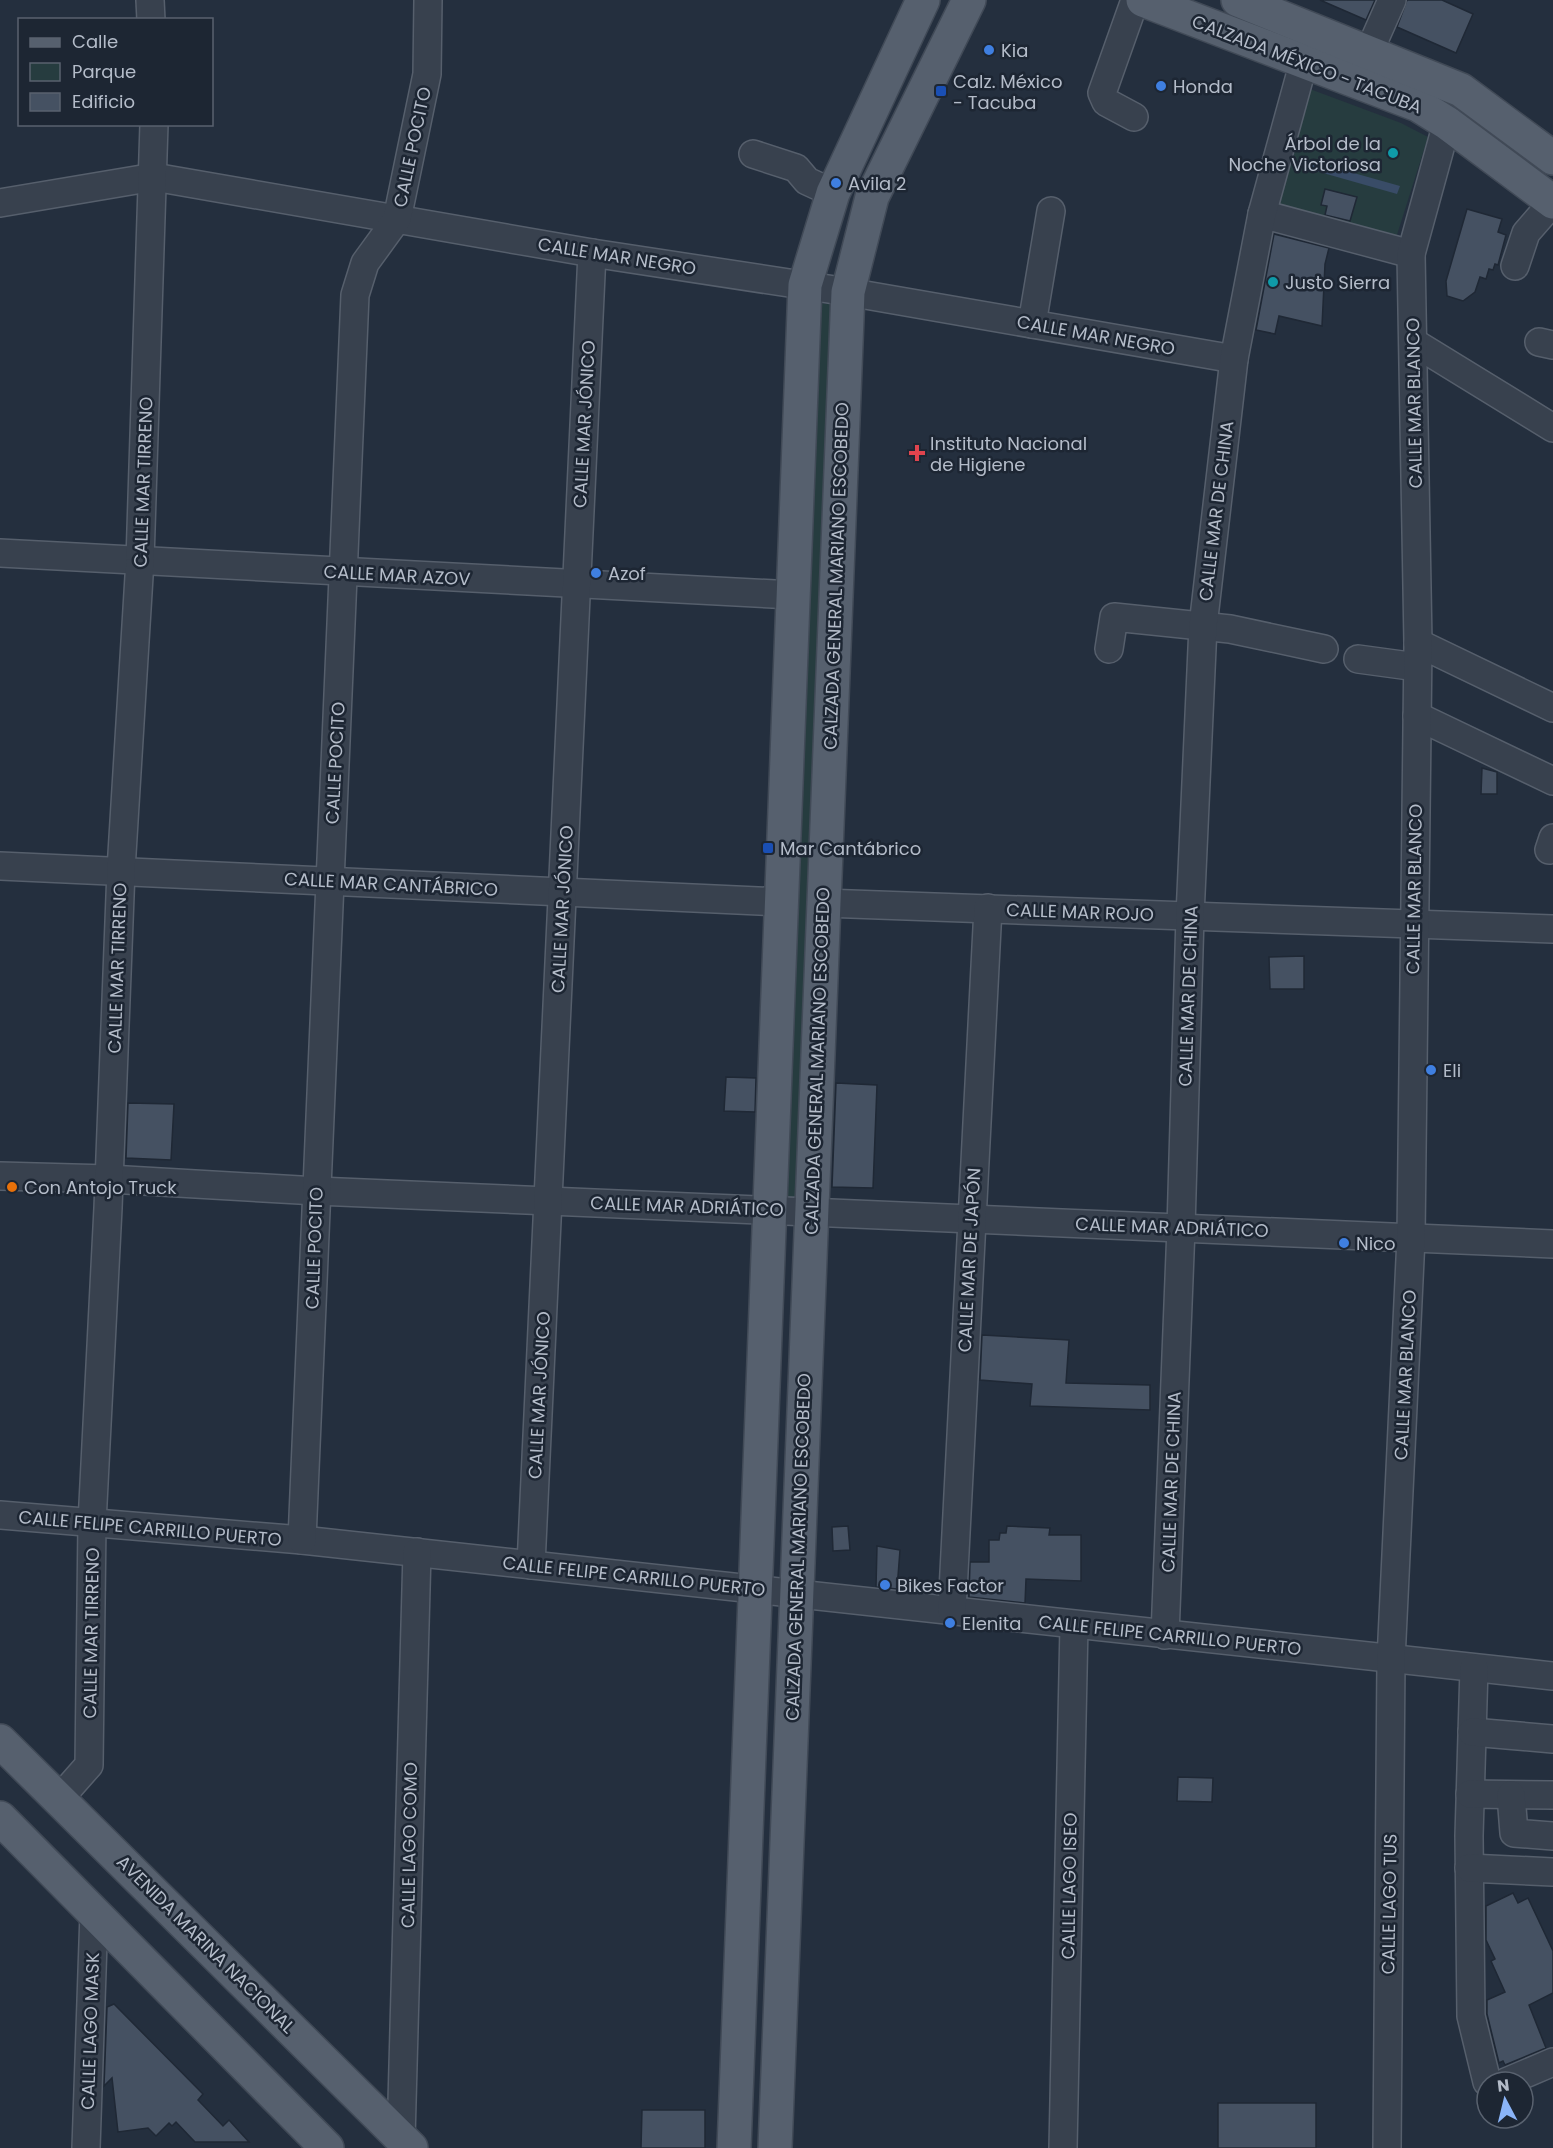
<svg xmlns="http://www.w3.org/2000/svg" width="1553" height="2148" font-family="Poppins,sans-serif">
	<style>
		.green { fill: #263c3f }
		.water { fill: #394c67 }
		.building { fill: #455162; stroke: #1f2835; stroke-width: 1.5 }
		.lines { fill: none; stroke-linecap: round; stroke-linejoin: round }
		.minor-casing { stroke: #565f6c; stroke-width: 30 }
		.major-casing { stroke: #414a57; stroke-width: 36 }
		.minor { stroke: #38414e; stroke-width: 27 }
		.major { stroke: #56606e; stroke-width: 33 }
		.shop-dot { fill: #3f7fe0; stroke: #1d2633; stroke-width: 2 }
		.transit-dot { fill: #1a4fb4; stroke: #1d2633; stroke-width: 2 }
		.culture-dot { fill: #0f9aa8; stroke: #1d2633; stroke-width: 2 }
		.health-dot { fill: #e0444e; stroke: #1d2633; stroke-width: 2 }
		.food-dot { fill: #e8710a; stroke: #1d2633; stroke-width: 2 }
		.labels { text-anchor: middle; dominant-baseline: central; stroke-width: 5; stroke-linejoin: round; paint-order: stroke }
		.poi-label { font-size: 18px; fill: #b4bcc9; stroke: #1d2633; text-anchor: start }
		.street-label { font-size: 18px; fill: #b4bcc9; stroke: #1d2633 }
	</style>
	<rect width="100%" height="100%" fill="#242f3e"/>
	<g class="green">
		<path d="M1310 89 1401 123 1428 137 1395 241 1278 210Z"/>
		<path d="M811 302 836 305 805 1203 775 1202Z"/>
	</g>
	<path class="water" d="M1311 161 1400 186 1397 194 1309 169Z"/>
	<g class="building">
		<path d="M1320 0H1375L1366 20Z"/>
		<path d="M1407 0H1442L1473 14 1456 53 1397 27Z"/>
		<path d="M1325 189 1357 197 1350 221 1325 215 1327 206 1321 205Z"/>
		<path d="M1467 209 1502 219 1498 232 1506 235 1498 265 1495 264 1493 270 1489 269 1486 279 1480 277 1475 292 1463 301 1447 296 1446 281Z"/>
		<path d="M1274 234 1329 248 1325 264 1322 326 1279 316 1275 334 1256 330Z"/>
		<path d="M1482 768 1497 772V794H1481Z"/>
		<path d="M1304 956V989H1270L1269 957Z"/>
		<path d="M726 1077 756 1078 755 1112 724 1111Z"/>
		<path d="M836 1083 877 1085 873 1188 832 1187Z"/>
		<path d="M128 1103 174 1104 171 1160 126 1158Z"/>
		<path d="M982 1335 1069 1340 1066 1383 1150 1385V1410L1030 1406 1032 1384 980 1380Z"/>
		<path d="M848 1526 850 1550 833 1551 832 1527Z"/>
		<path d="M1007 1526 1050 1528 1049 1535H1081V1581L1026 1579 1025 1603 969 1597 970 1562H989V1540H999L1000 1533H1006Z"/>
		<path d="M877 1546 900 1550 897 1589 876 1587Z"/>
		<path d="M1178 1777 1213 1778 1212 1802 1177 1801Z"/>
		<path d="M1513 1893 1518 1903 1528 1898 1553 1951V1993L1529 2005 1546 2048 1505 2065 1503 2061 1499 2063 1487 2014V2000L1505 1992 1491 1961 1495 1959 1486 1940V1906Z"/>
		<path d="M114 2004 203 2094 198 2100 223 2126 229 2120 249 2142H195L176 2122 172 2126 169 2123 156 2136 148 2128 118 2132 112 2078 104 2086 107 2007Z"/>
		<rect x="1218" y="2103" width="98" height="45"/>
		<path d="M642 2110H705V2148H641Z"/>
	</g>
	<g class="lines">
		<g class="minor-casing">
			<g id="minor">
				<path d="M150 0 151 20"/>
				<path d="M1369 52 1392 0"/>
				<path d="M1134 117 1106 102 1102 93 1135 0"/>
				<path d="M753 154 796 168 807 181 833 193"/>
				<path d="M0 203 154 177 592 253 848 292 1234 359"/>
				<path d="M1262 214 1411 254"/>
				<path d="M1515 266 1526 233 1553 202"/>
				<path d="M1032 324 1051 211"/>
				<path d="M1413 342 1553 428"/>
				<path d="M1539 342 1553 345"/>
				<path d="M0 553 793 595"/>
				<path d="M1418 643 1553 708"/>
				<path d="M1109 649 1114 617 1230 629 1324 649"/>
				<path d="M1358 659 1417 667"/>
				<path d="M1417 716 1553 781"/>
				<path d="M1549 850 1553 838"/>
				<path d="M0 866 781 902"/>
				<path d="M823 903 1553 929"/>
				<path d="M0 1176 109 1179 317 1191 1553 1244"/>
				<path d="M0 1515 302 1540 1553 1676"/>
				<path d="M302 1540 355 295 365 263 397 219 427 74 428 0"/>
				<path d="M531 1565 592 253"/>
				<path d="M952 1611 988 908"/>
				<path d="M1165 1635 1181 1228 1190 916 1203 626 1234 359 1262 214 1304 61"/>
				<path d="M1474 1668 1469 1836 1471 2016 1487 2082"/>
				<path d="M1472 1732 1553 1739"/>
				<path d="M1470 1794 1553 1795"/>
				<path d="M1511 1795 1514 1833 1553 1836"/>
				<path d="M59 1799 89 1765 92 1523 108 1208 121 870 140 560 154 124"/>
				<path d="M1469 1868 1553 1872"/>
				<path d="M1506 2082 1553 2062"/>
				<path d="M401 2139 417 1552"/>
				<path d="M86 2148 94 1913"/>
				<path d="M1063 2148 1074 1625"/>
				<path d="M1387 2148 1391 1660 1411 1238 1418 643 1411 254 1447 123"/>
			</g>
		</g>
		<g class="major-casing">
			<g id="major">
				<path d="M1143 0 1418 105 1447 123 1553 202"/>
				<path d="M1238 0 1461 90 1553 158"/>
				<path d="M0 1741 411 2148"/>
				<path d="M0 1818 327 2148"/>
				<path d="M734 2148 805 285 833 193 923 0"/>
				<path d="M775 2148 848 292 872 197 969 0"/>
			</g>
		</g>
		<use href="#minor" class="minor"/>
		<use href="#major" class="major"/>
	</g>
	<g class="shop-dot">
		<circle cx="989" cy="50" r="6"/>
		<circle cx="1161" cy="86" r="6"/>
		<circle cx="836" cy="183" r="6"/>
		<circle cx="596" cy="573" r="6"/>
		<circle cx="1431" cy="1070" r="6"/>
		<circle cx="1344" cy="1243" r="6"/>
		<circle cx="885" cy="1585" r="6"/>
		<circle cx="950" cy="1623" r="6"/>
	</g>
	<g class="transit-dot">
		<rect x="935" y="85" width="12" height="12" rx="3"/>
		<rect x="762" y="842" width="12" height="12" rx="3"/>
	</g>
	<g class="culture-dot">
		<circle cx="1393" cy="153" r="6"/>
		<circle cx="1273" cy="282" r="6"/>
	</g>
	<path class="health-dot" d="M914 444h6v6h6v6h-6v6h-6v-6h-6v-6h6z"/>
	<circle class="food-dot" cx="12" cy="1187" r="6"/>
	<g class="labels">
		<g class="poi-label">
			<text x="1001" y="50">Kia</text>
			<text x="953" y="81">Calz. México<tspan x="953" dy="21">- Tacuba</tspan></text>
			<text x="1173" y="86">Honda</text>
			<text x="1381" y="143" text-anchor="end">Árbol de la<tspan x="1381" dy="21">Noche Victoriosa</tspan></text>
			<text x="848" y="183">Avila 2</text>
			<text x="1285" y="282">Justo Sierra</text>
			<text x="930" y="443">Instituto Nacional<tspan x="930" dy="21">de Higiene</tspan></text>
			<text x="608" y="573">Azof</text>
			<text x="780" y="848">Mar Cantábrico</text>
			<text x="1443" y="1070">Eli</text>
			<text x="24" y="1187">Con Antojo Truck</text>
			<text x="1356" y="1243">Nico</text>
			<text x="897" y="1585">Bikes Factor</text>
			<text x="962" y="1623">Elenita</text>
		</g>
		<g class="street-label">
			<text transform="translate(1307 64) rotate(21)">CALZADA MÉXICO - TACUBA</text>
			<text transform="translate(412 147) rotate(-78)">CALLE POCITO</text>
			<text transform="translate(617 256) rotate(9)">CALLE MAR NEGRO</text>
			<text transform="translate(1096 335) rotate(10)">CALLE MAR NEGRO</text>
			<text transform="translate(1414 403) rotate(-91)">CALLE MAR BLANCO</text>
			<text transform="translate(584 424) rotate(-87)">CALLE MAR JÓNICO</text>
			<text transform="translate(143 482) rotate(-88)">CALLE MAR TIRRENO</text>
			<text transform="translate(1216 511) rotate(-83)">CALLE MAR DE CHINA</text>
			<text transform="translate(397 575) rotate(3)">CALLE MAR AZOV</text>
			<text transform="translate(836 576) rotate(-88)">CALZADA GENERAL MARIANO ESCOBEDO</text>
			<text transform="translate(335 763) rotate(-87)">CALLE POCITO</text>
			<text transform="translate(391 884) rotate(3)">CALLE MAR CANTÁBRICO</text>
			<text transform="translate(1414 889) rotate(-89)">CALLE MAR BLANCO</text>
			<text transform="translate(562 909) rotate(-87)">CALLE MAR JÓNICO</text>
			<text transform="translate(1080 912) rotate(2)">CALLE MAR ROJO</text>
			<text transform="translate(117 968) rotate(-88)">CALLE MAR TIRRENO</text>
			<text transform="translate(1188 996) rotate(-88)">CALLE MAR DE CHINA</text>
			<text transform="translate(817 1061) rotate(-88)">CALZADA GENERAL MARIANO ESCOBEDO</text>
			<text transform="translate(687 1206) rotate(2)">CALLE MAR ADRIÁTICO</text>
			<text transform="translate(1172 1227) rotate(2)">CALLE MAR ADRIÁTICO</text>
			<text transform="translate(314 1248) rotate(-88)">CALLE POCITO</text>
			<text transform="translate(969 1260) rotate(-87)">CALLE MAR DE JAPÓN</text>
			<text transform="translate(1405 1375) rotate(-87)">CALLE MAR BLANCO</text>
			<text transform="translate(539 1395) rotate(-87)">CALLE MAR JÓNICO</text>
			<text transform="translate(1171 1482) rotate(-88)">CALLE MAR DE CHINA</text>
			<text transform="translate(150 1528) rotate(5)">CALLE FELIPE CARRILLO PUERTO</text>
			<text transform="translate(798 1547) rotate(-88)">CALZADA GENERAL MARIANO ESCOBEDO</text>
			<text transform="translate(634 1576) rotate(6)">CALLE FELIPE CARRILLO PUERTO</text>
			<text transform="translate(91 1633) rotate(-89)">CALLE MAR TIRRENO</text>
			<text transform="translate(1170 1635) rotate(6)">CALLE FELIPE CARRILLO PUERTO</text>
			<text transform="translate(409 1845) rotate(-89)">CALLE LAGO COMO</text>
			<text transform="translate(1069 1886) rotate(-89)">CALLE LAGO ISEO</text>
			<text transform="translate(1389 1904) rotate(-89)">CALLE LAGO TUS</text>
			<text transform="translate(206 1944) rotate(45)">AVENIDA MARINA NACIONAL</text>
			<text transform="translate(90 2031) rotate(-88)">CALLE LAGO MASK</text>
		</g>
	</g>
	<rect x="18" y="18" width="195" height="108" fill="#1d2633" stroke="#59626f" stroke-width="1.5"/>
	<rect x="30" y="38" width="30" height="9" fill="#56606e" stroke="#59626f" stroke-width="1.5"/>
	<text x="72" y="48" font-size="18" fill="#b4bcc9">Calle</text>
	<rect x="30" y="63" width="30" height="18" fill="#263c3f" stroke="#59626f" stroke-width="1.5"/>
	<text x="72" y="78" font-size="18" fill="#b4bcc9">Parque</text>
	<rect x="30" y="93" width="30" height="18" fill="#455162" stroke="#59626f" stroke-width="1.5"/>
	<text x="72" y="108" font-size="18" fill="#b4bcc9">Edificio</text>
	<g transform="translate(1505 2100) rotate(353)"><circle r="28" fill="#1d2633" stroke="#59626f" stroke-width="1.5"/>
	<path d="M0-4.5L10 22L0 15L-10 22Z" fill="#8ab4f8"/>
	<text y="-9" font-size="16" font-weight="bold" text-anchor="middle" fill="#b4bcc9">N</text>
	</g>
</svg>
